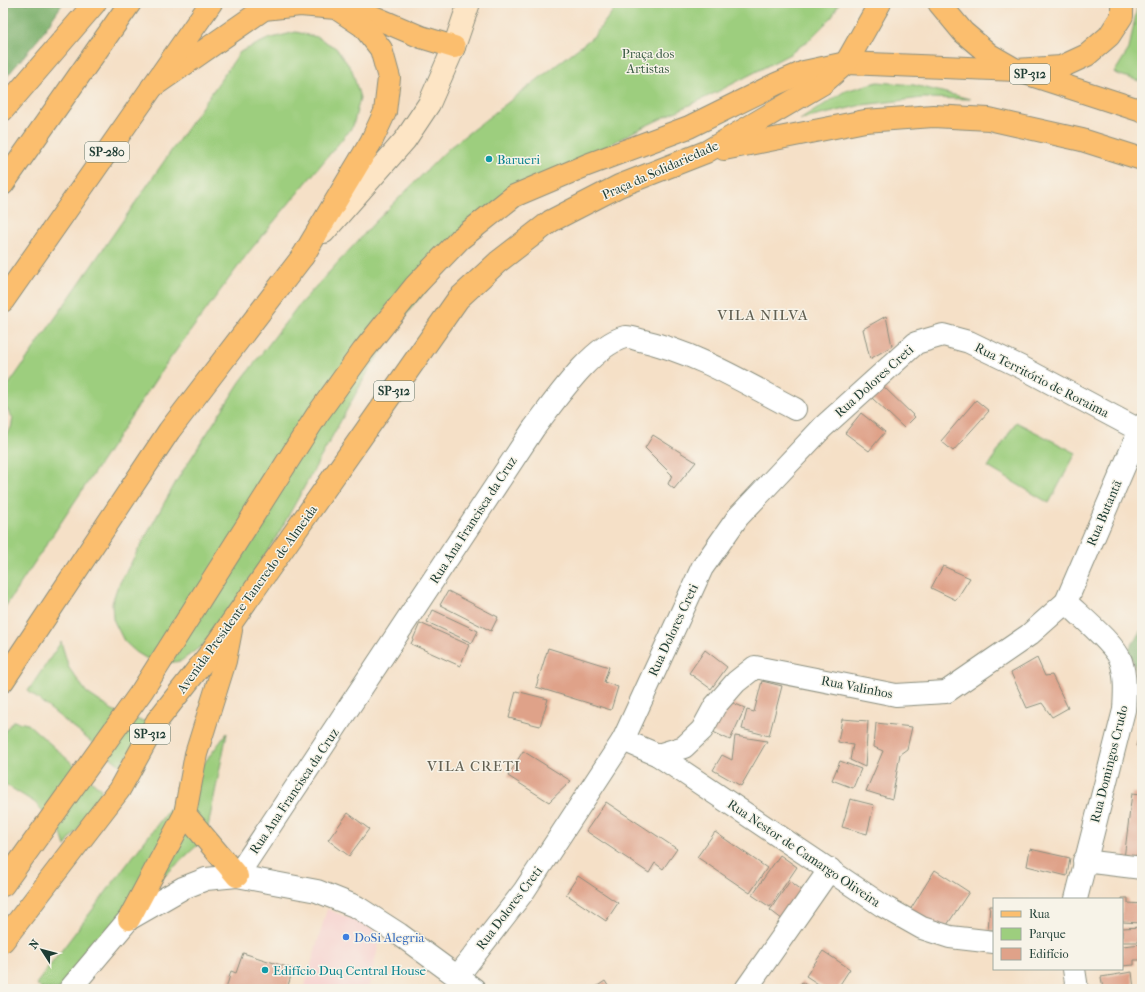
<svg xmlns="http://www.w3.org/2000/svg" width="1145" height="992" font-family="'IM FELL French Canon',serif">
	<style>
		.built { fill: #f7d0ce }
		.green { fill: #9dce7e; stroke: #5e8659 }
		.forest { fill: #7eb16d; stroke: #4e7750 }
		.building { fill: #dfa289 }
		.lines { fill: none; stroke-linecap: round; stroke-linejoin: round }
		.minor-casing { stroke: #8a8e7e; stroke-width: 24 }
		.secondary-casing { stroke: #8a8e7e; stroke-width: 24 }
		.primary-casing { stroke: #8a8e7e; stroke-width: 24 }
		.motorway-casing { stroke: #8a8e7e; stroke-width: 24 }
		.minor { stroke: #fff; stroke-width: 22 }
		.secondary { stroke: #fde5c5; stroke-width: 22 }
		.primary { stroke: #fbbe6e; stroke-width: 22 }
		.motorway { stroke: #fbbe6e; stroke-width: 22 }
		.culture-dot { fill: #0f9aa8; stroke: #f7f3e8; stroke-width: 1.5 }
		.shop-dot { fill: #3f7fe0; stroke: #f7f3e8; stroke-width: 1.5 }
		.labels { text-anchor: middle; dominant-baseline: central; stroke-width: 3; stroke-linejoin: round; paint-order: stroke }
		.shield { fill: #f7f3e8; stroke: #60746a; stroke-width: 1 }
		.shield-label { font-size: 12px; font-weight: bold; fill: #1f3d34 }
		.park-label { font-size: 13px; fill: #385a43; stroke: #f7f3e8 }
		.culture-label { font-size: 13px; fill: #0d838f; stroke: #f7f3e8; text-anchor: start }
		.street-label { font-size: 13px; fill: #1f3d34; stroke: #f7f3e8 }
		.shop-label { font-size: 13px; fill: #366cbe; stroke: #f7f3e8; text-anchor: start }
		.quarter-label { font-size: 15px; letter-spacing: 1px; fill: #626052; stroke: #f7f3e8 }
	</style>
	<rect width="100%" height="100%" fill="#f7f3e8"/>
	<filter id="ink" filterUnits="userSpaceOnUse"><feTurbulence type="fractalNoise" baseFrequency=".025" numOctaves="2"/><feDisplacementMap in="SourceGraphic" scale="8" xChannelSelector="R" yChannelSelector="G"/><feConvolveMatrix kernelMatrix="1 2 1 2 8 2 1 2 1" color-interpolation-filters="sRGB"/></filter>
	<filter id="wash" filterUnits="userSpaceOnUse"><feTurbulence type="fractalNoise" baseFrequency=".012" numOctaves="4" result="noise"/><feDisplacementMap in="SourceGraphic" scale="16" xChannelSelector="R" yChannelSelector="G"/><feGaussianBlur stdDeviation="0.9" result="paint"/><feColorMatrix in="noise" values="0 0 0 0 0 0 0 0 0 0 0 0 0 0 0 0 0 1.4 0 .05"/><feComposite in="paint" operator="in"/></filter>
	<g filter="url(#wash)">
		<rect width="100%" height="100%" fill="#f5e0c7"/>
		<path class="built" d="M327 909 364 924 381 935 368 989H304Z"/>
		<g class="green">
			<path d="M619 3H839L832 17 810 39 790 54 717 92 635 131 547 179 475 238 413 305 370 368 280 531 245 587 203 645 181 661 168 663 149 660 136 652 124 641 113 619 112 603 117 588 177 480 240 382 298 306 376 221 449 148 594 36Z"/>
			<path d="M1138 3H1142V82L1114 73 1129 49Z"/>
			<path d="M296 32 317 37 336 48 352 70 360 98 353 126 248 253 164 367 3 610V438L11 428 13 418 3 404V393L240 52 268 39Z"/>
			<path d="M878 82 914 85 970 99 923 98 862 105 800 120 845 91Z"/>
			<path d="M1016 422 1076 453 1049 503 988 467Z"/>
			<path d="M61 642 69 668 87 693 123 717 154 723 120 765 28 691Z"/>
			<path d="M13 721 28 724 101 789V798L65 846 59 827 34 802 3 783V734Z"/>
			<path d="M227 733 206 837 141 898 60 989H42L36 984Z"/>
		</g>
		<g class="forest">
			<path d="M3 3H63L40 37 3 81Z"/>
			<path d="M1142 630V689L1129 649Z"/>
		</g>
		<g id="blocks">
			<g class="building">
				<path d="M886 316 892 346 870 359 863 329Z"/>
				<path d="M883 386 915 417 904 428 872 398Z"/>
				<path d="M976 400 989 411 953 451 941 441Z"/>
				<path d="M861 413 885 432 869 451 845 433Z"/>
				<path d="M653 435 696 462 674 489 668 484 672 475 645 448Z"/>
				<path d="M943 566 970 578 956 600 931 588Z"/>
				<path d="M448 591 498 617 491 631 440 605Z"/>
				<path d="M433 610 478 631 472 643 427 622Z"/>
				<path d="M420 623 469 645 460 666 411 644Z"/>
				<path d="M548 648 609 667 604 682 618 687 611 710 536 687Z"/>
				<path d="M705 650 727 667 711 689 689 673Z"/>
				<path d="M1037 658 1045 676 1052 675 1068 708 1052 717 1042 703 1027 708 1011 673Z"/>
				<path d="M762 681 782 686 769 736 742 729 747 710 754 712Z"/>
				<path d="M516 691 548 699 540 726 509 718Z"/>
				<path d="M726 700 745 708 730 740 711 731Z"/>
				<path d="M842 719 868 721 865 767 850 760 853 745 838 742Z"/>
				<path d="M876 723 912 727 907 749 900 754 892 799 866 791 883 751 874 747Z"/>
				<path d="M1141 728 1142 729V747L1136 746Z"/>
				<path d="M735 736 767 741 741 786 713 770 722 755 732 760Z"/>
				<path d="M523 751 571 781 549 802 508 776Z"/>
				<path d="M840 761 861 769 853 788 832 780Z"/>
				<path d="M1132 793 1142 794V861L1124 859Z"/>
				<path d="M850 799 874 805 867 834 842 827Z"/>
				<path d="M606 802 677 849 663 869 655 863 649 873 586 831Z"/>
				<path d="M348 813 369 829 349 856 328 840Z"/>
				<path d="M715 832 767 868 750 893 697 857Z"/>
				<path d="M1030 849 1070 858 1067 876 1027 866Z"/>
				<path d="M780 855 797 867 770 907 752 895Z"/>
				<path d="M935 870 969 892 943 931 910 910Z"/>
				<path d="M578 876 618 903 606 921 566 894Z"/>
				<path d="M790 881 803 891 783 920 770 910Z"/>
				<path d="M1122 898H1128V903L1142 904V923L1122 922Z"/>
				<path d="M990 906H994V930H988Z"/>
				<path d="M1142 927V937H1138L1139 942H1122V928Z"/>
				<path d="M1142 944V960H1134V965L1122 966V946Z"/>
				<path d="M823 951 850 969 837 989H826L806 976Z"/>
				<path d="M243 953 293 969 287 989H226L231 971 236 973Z"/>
				<path d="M1132 972 1134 989H1103L1101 977Z"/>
				<path d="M605 981 610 989H593Z"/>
				<path d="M802 982 812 989H796Z"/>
			</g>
		</g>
	</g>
	<g filter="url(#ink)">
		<use href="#blocks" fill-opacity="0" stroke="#8a8e7e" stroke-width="1"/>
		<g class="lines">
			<g class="minor-casing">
				<g id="minor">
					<path d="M1066 602C1079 615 1116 645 1121 661 1126 677 1125 693 1124 710L1076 899"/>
					<path d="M623 740 658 755 883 906 922 928 950 937 994 942"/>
					<path d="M658 755 684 747 702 730 715 706 736 682 755 667 896 695 946 692 1029 635 1066 602 1142 425"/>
					<path d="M1084 861 1142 868"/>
					<path d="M237 876 534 428C555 401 591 346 625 337 629 336 636 339 640 340 695 352 745 383 795 409"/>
					<path d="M1074 969 1077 989"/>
					<path d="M458 976 524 891 623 740 702 568 738 517 823 427 916 343 943 335 969 342 1023 368 1139 430"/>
					<path d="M70 989 129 919 183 888 206 879 237 876 317 891 357 907 399 934 474 989"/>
					<path d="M746 989 830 869"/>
				</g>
			</g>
			<g class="secondary-casing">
				<path id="secondary" d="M324 232 405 140 429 104 454 47 469 3"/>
			</g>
			<g class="primary-casing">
				<g id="primary">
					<path d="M939 3 963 32 990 55 1016 70 1142 111"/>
					<path d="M724 149 865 121 933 116 989 119 1082 140 1142 159"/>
					<path d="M231 630 225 661 196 754 185 814 237 876"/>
					<path d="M3 681 169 431 303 256"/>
					<path d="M3 885 142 691 317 415 363 351 415 286 460 239 514 196 587 165 689 127 776 84 804 72 846 63 1016 70 1061 67 1087 55 1109 36 1122 16V3"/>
					<path d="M129 919 185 814"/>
					<path d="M3 941 119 790 157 721 208 656 458 299 498 262 551 221 619 186 706 152 822 84 846 63 880 3"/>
				</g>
			</g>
			<g class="motorway-casing">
				<g id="motorway">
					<path d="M347 10 367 14 421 37 454 47"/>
					<path d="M152 87 264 9 300 5 336 8 363 26 381 49 389 78 385 112 371 142 303 256"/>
					<path d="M3 110 95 3"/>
					<path d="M3 184 130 3"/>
					<path d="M3 301 211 3"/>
				</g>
			</g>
			<use href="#minor" class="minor"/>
			<use href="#secondary" class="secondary"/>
			<use href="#primary" class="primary"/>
			<use href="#motorway" class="motorway"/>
		</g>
	</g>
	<g class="culture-dot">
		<circle cx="489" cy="159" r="4"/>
		<circle cx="265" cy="970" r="4"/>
	</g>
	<circle class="shop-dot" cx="346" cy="937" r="4"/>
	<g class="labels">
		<g class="shield">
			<rect x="1010" y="64" width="40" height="20" rx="3"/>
			<rect x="85" y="142" width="44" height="20" rx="3"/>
			<rect x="374" y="381" width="40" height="20" rx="3"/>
			<rect x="130" y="724" width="40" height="20" rx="3"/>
		</g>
		<g class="shield-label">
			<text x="1030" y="74">SP-312</text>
			<text x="107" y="152">SP-280</text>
			<text x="394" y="391">SP-312</text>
			<text x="150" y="734">SP-312</text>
		</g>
		<g class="park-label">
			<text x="648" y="53">Praça dos<tspan x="648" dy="15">Artistas</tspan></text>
		</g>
		<g class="culture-label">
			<text x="497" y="159">Barueri</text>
			<text x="273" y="970">Edifício Duq Central House</text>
		</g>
		<g class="street-label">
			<text transform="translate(660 170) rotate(-24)">Praça da Solidariedade</text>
			<text transform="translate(1042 380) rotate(27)">Rua Território de Roraima</text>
			<text transform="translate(874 381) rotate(-42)">Rua Dolores Creti</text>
			<text transform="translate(1104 513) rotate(-67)">Rua Butantã</text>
			<text transform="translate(473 520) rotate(-57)">Rua Ana Francisca da Cruz</text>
			<text transform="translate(247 599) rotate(-54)">Avenida Presidente Tancredo de Almeida</text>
			<text transform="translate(673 630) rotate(-65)">Rua Dolores Creti</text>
			<text transform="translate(857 687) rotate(11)">Rua Valinhos</text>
			<text transform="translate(1109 764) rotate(-76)">Rua Domingos Crudo</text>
			<text transform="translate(294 791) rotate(-56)">Rua Ana Francisca da Cruz</text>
			<text transform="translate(804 853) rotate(34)">Rua Nestor de Camargo Oliveira</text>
			<text transform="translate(509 908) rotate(-53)">Rua Dolores Creti</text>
		</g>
		<g class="shop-label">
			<text x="354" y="937">DoSi Alegria</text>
		</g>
		<g class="quarter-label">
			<text x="763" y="315">VILA NILVA</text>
			<text x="474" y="766">VILA CRETI</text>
		</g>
	</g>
	<rect width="1145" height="992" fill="none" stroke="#f7f3e8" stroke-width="16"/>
	<rect x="993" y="898" width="130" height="72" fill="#f7f3e8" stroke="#a1aaa0"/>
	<rect x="1001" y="911" width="20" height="6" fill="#fbbe6e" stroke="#a1aaa0"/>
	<text x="1029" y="918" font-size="12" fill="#1f3d34">Rua</text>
	<rect x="1001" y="928" width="20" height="12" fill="#9dce7e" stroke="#a1aaa0"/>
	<text x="1029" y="938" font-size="12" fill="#1f3d34">Parque</text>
	<rect x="1001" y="948" width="20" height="12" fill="#dfa289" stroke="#a1aaa0"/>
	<text x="1029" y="958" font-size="12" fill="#1f3d34">Edifício</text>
	<g transform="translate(42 950) rotate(306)" stroke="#f7f3e8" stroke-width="3" paint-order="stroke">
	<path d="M0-3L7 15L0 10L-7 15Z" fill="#1f3d34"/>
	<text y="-6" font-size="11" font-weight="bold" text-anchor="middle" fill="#1f3d34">N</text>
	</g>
</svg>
